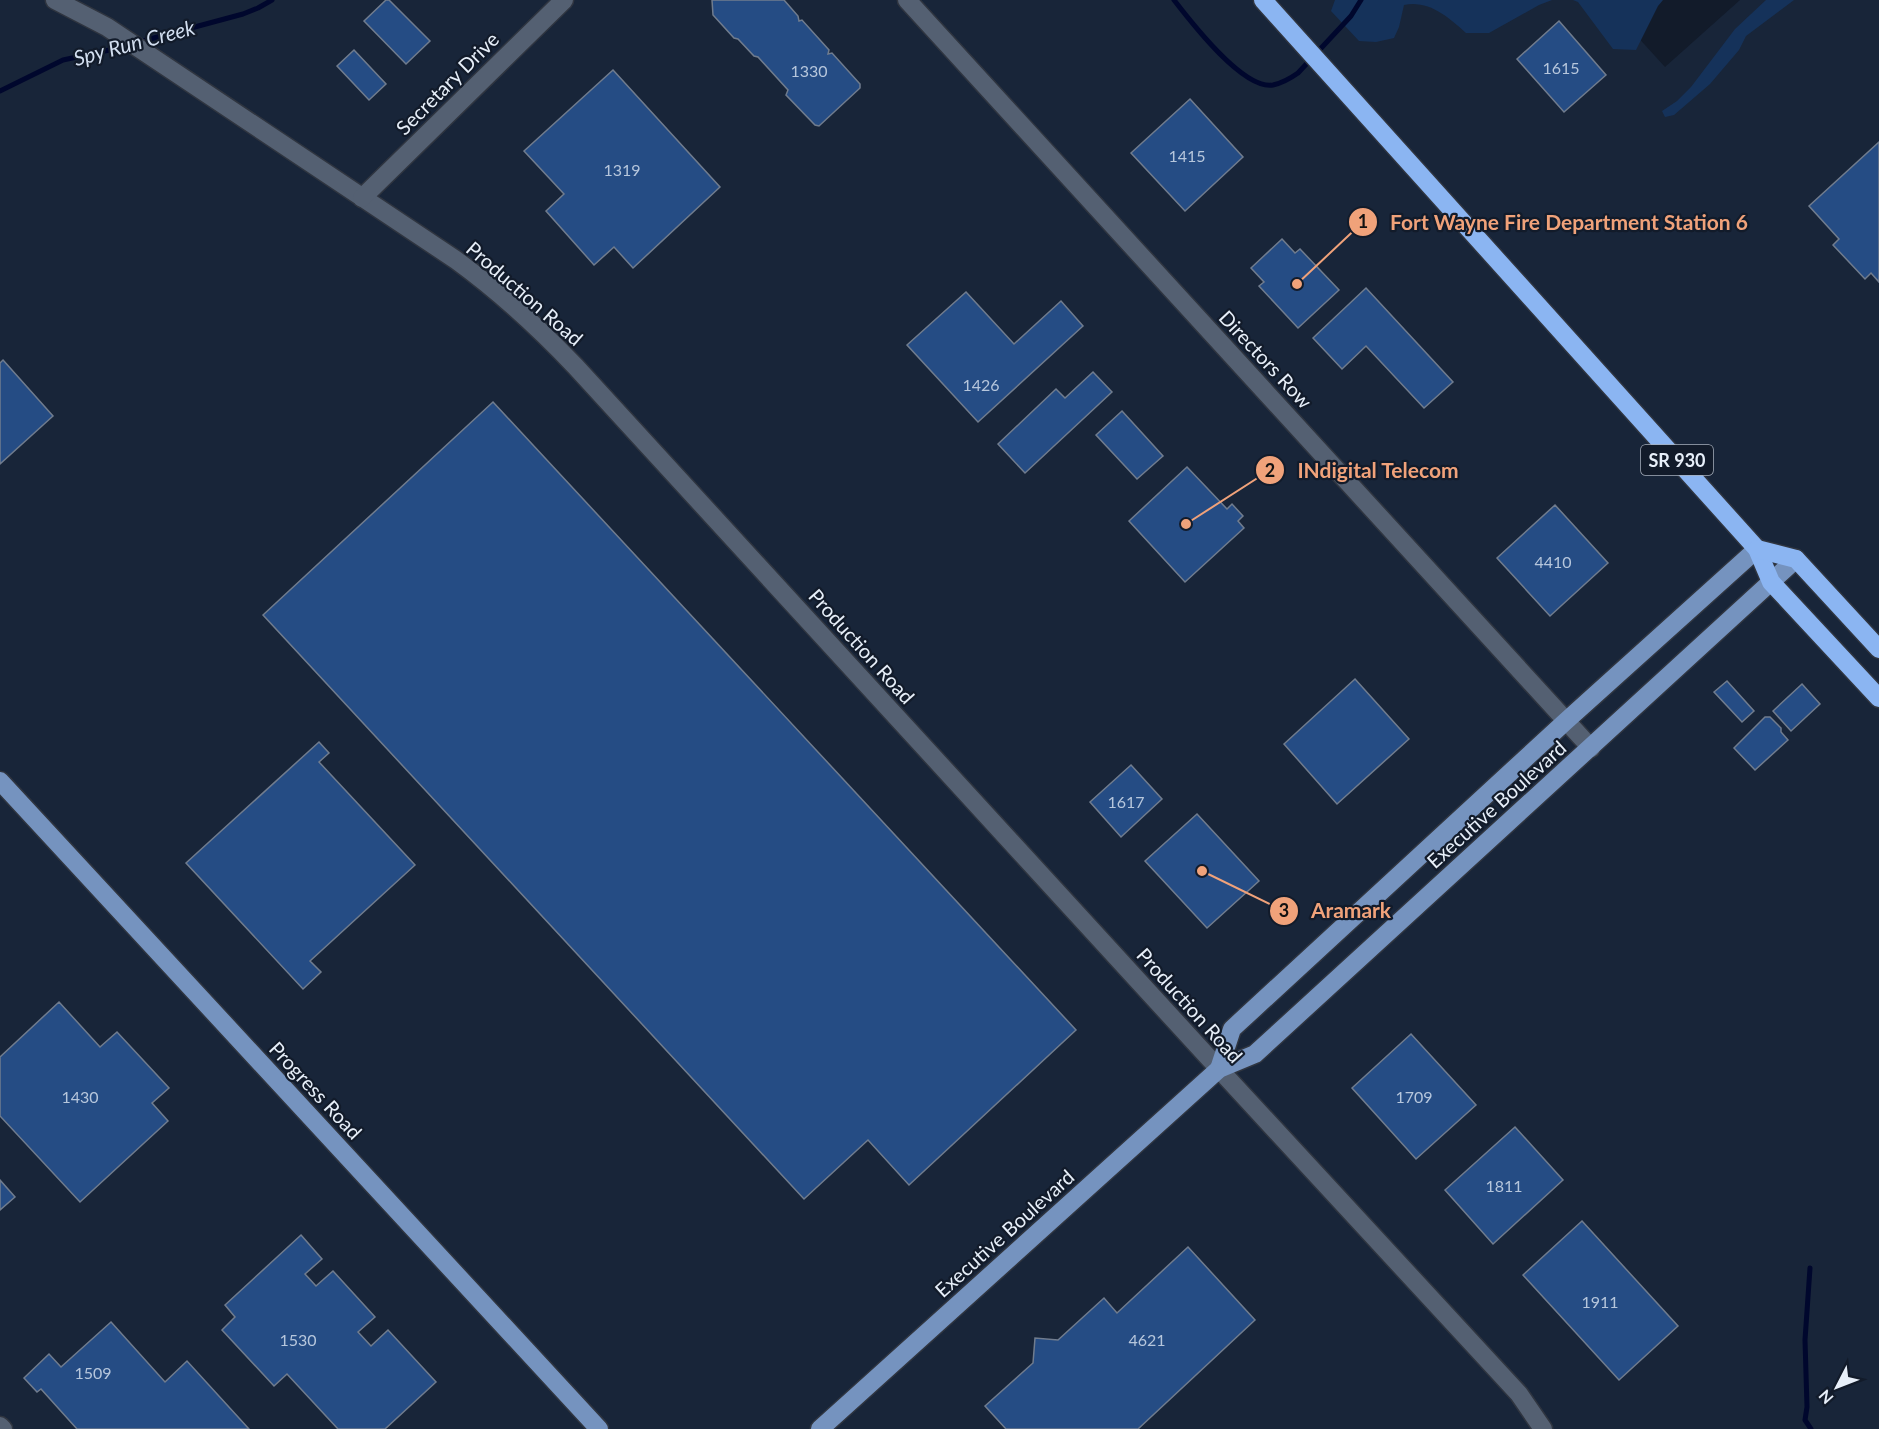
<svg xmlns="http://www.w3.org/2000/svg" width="1879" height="1429" font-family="Lato,sans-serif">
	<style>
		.built { fill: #182539 }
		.green { fill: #15325a }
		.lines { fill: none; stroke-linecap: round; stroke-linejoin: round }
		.stream { stroke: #00072d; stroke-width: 5 }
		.building { fill: #254c84; stroke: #707c8e; stroke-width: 1.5 }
		.minor-casing { stroke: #2f3540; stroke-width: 21 }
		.major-casing { stroke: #2f3540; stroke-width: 21 }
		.highway-casing { stroke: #2f3540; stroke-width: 21 }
		.minor { stroke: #546072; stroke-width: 18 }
		.major { stroke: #7593bf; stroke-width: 18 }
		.highway { stroke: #8bb5f2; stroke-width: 18 }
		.labels { text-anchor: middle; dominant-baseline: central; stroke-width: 4.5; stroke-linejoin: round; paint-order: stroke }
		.number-label { font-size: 16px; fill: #b6c6dc }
		.shield { fill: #121b2a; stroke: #a7afbb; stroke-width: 1.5 }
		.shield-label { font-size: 18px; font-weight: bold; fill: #e7eff9 }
		.street-label { font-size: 20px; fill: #e7eff9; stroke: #121b2a }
		.water-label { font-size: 21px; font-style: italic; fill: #d3dff0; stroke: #121b2a }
		.leader { fill: none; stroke: #f0a27a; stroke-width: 2 }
		.callout-dot { fill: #f0a27a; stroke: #121b2a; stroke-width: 2 }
		.mark-label { font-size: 18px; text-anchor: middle; font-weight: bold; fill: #111 }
		.callout-label { font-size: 21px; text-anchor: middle; font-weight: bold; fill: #f0a27a; stroke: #121b2a; stroke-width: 4.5; stroke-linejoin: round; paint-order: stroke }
	</style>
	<rect width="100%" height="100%" fill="#121b2a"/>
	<path class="built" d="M0 0H1604L1665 67 1740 0H1879V1429H0Z"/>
	<g class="green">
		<path d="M1335 0H1552L1539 5 1489 33H1466C1448 17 1429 0 1404 5L1399 27 1394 38 1376 42 1359 41 1331 11Z"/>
		<path d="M1573 0H1663L1658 6 1636 50 1613 49 1578 2Z"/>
		<path d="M1766 0H1794L1746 36 1739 50 1710 84 1674 115 1665 117 1662 111 1677 101 1691 87 1735 29Z"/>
	</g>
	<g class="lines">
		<g class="stream">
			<path d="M1174 0C1191 22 1243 90 1273 85 1282 83 1291 78 1298 73L1351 16 1361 0"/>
			<path d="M139 42 243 14 258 8 272 0"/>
			<path d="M0 91 63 60 128 46"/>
			<path d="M1810 1268 1805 1340 1807 1407 1805 1420 1811 1429"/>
		</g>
	</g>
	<g class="building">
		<path d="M386 0H389L430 41 406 64 364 21Z"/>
		<path d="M712 0H784L798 16 799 21 802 20 829 50 828 54 832 53 860 84V88L819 126 815 125 786 95 788 90 758 57 754 56 738 39 734 38 713 15Z"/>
		<path d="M1559 21 1606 75 1564 112 1517 59Z"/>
		<path d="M354 50 386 84 369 100 337 66Z"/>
		<path d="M613 70 720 187 633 268 614 247 594 265 546 211 564 194 524 151Z"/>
		<path d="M1190 99 1243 157 1185 211 1131 153Z"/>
		<path d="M1879 142V282L1871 273 1865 279 1833 245 1839 239 1809 206Z"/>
		<path d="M1282 239 1295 253 1300 249 1339 290 1298 328 1259 286 1264 282 1251 268Z"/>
		<path d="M1366 288 1453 382 1424 408 1366 346 1342 369 1313 338Z"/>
		<path d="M966 292 1014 344 1061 301 1083 326 978 422 907 345Z"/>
		<path d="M3 360 53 416 0 464V363Z"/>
		<path d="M1093 372 1112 392 1025 473 998 444 1056 389 1065 398Z"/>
		<path d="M493 402 1076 1030 909 1185 868 1140 804 1199 263 615Z"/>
		<path d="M1122 411 1163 456 1137 479 1096 435Z"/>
		<path d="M1187 467 1227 509 1232 504 1243 516 1238 521 1244 528 1185 582 1129 521Z"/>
		<path d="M1555 505 1608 563 1550 616 1497 558Z"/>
		<path d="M1355 679 1409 739 1337 804 1284 744Z"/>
		<path d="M1727 681 1754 711 1742 722 1714 692Z"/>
		<path d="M1802 684 1820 704 1791 731 1773 711Z"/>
		<path d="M1765 717H1770L1781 728V732L1788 740 1755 770 1734 748Z"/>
		<path d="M319 742 329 753 319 762 415 865 310 961 321 972 303 989 186 863Z"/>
		<path d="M1131 765 1162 799 1121 837 1090 802Z"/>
		<path d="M1197 814 1259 881 1207 928 1145 861Z"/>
		<path d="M59 1002 100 1047 117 1032 169 1088 152 1103 168 1121 80 1202 0 1116V1057Z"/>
		<path d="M1411 1034 1476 1105 1416 1159 1352 1088Z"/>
		<path d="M1515 1127 1563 1180 1493 1244 1445 1190Z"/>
		<path d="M0 1180 15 1197 0 1210Z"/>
		<path d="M1582 1221 1678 1326 1619 1380 1523 1275Z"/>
		<path d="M301 1235 322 1259 305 1274 316 1286 333 1271 375 1317 358 1332 371 1346 388 1330 436 1382 385 1429H338L287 1374 274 1386 222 1330 235 1317 225 1305Z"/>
		<path d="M1188 1247 1255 1320 1138 1429H1006L985 1406 1033 1363 1035 1338 1058 1340 1104 1298 1117 1313Z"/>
		<path d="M111 1322 165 1382 187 1361 249 1429H77L41 1389 37 1392 24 1378 49 1354 61 1367Z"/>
	</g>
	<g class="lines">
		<g class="minor-casing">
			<g id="minor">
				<path d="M55 0 107 27 456 260C500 292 539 328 576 367L1219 1069 1519 1394 1543 1429"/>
				<path d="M907 0 1591 748"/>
				<path d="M362 198 564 0"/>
				<path d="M0 1426 3 1429"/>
			</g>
		</g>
		<g class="major-casing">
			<g id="major">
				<path d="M0 781 599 1429"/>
				<path d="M1219 1069 1232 1029 1566 721 1757 549"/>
				<path d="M820 1429 1219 1069 1255 1054 1796 559"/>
			</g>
		</g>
		<g class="highway-casing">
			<g id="highway">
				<path d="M1263 0 1757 549 1771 582 1879 698"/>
				<path d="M1757 549 1796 559 1879 649"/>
			</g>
		</g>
		<use href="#minor" class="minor"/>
		<use href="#major" class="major"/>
		<use href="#highway" class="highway"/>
	</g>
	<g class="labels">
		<g class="number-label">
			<text x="1561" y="67">1615</text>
			<text x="809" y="70">1330</text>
			<text x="1187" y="155">1415</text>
			<text x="622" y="169">1319</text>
			<text x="981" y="384">1426</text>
			<text x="1553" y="561">4410</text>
			<text x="1126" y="801">1617</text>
			<text x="80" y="1096">1430</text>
			<text x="1414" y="1096">1709</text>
			<text x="1504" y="1185">1811</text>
			<text x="1600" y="1301">1911</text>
			<text x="298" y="1339">1530</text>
			<text x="1147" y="1339">4621</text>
			<text x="93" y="1372">1509</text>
		</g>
		<rect class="shield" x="1641" y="445" width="72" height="30" rx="4.5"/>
		<g class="shield-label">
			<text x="1677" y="460">SR 930</text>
		</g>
		<g class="street-label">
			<text transform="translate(447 83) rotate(-45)">Secretary Drive</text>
			<text transform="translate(525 293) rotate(41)">Production Road</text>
			<text transform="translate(1266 359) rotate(47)">Directors Row</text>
			<text transform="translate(862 646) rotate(48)">Production Road</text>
			<text transform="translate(1496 804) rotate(-42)">Executive Boulevard</text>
			<text transform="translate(1190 1005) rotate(48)">Production Road</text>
			<text transform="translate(316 1090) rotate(47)">Progress Road</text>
			<text transform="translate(1004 1233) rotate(-42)">Executive Boulevard</text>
		</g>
		<g class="water-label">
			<text transform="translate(134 42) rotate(-15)">Spy Run Creek</text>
		</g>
	</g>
	<path class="leader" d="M1297 284L1363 222M1186 524L1270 470M1202 871L1284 911"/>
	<g class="callout-dot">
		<circle cx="1297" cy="284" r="6"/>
		<circle cx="1186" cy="524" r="6"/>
		<circle cx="1202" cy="871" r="6"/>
		<circle cx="1363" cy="222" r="15"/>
		<circle cx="1270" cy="470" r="15"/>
		<circle cx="1284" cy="911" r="15"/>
	</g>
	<g class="mark-label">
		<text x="1363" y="228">1</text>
		<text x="1270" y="477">2</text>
		<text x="1284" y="917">3</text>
	</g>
	<g class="callout-label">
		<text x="1569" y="230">Fort Wayne Fire Department Station 6</text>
		<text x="1378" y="478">INdigital Telecom</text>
		<text x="1351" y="918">Aramark</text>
	</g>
	<g transform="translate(1837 1387) rotate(228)" stroke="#121b2a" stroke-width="4.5" paint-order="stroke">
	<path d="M0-4.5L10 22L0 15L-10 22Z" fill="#e7eff9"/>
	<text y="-9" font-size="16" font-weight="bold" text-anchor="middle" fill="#e7eff9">N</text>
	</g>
</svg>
